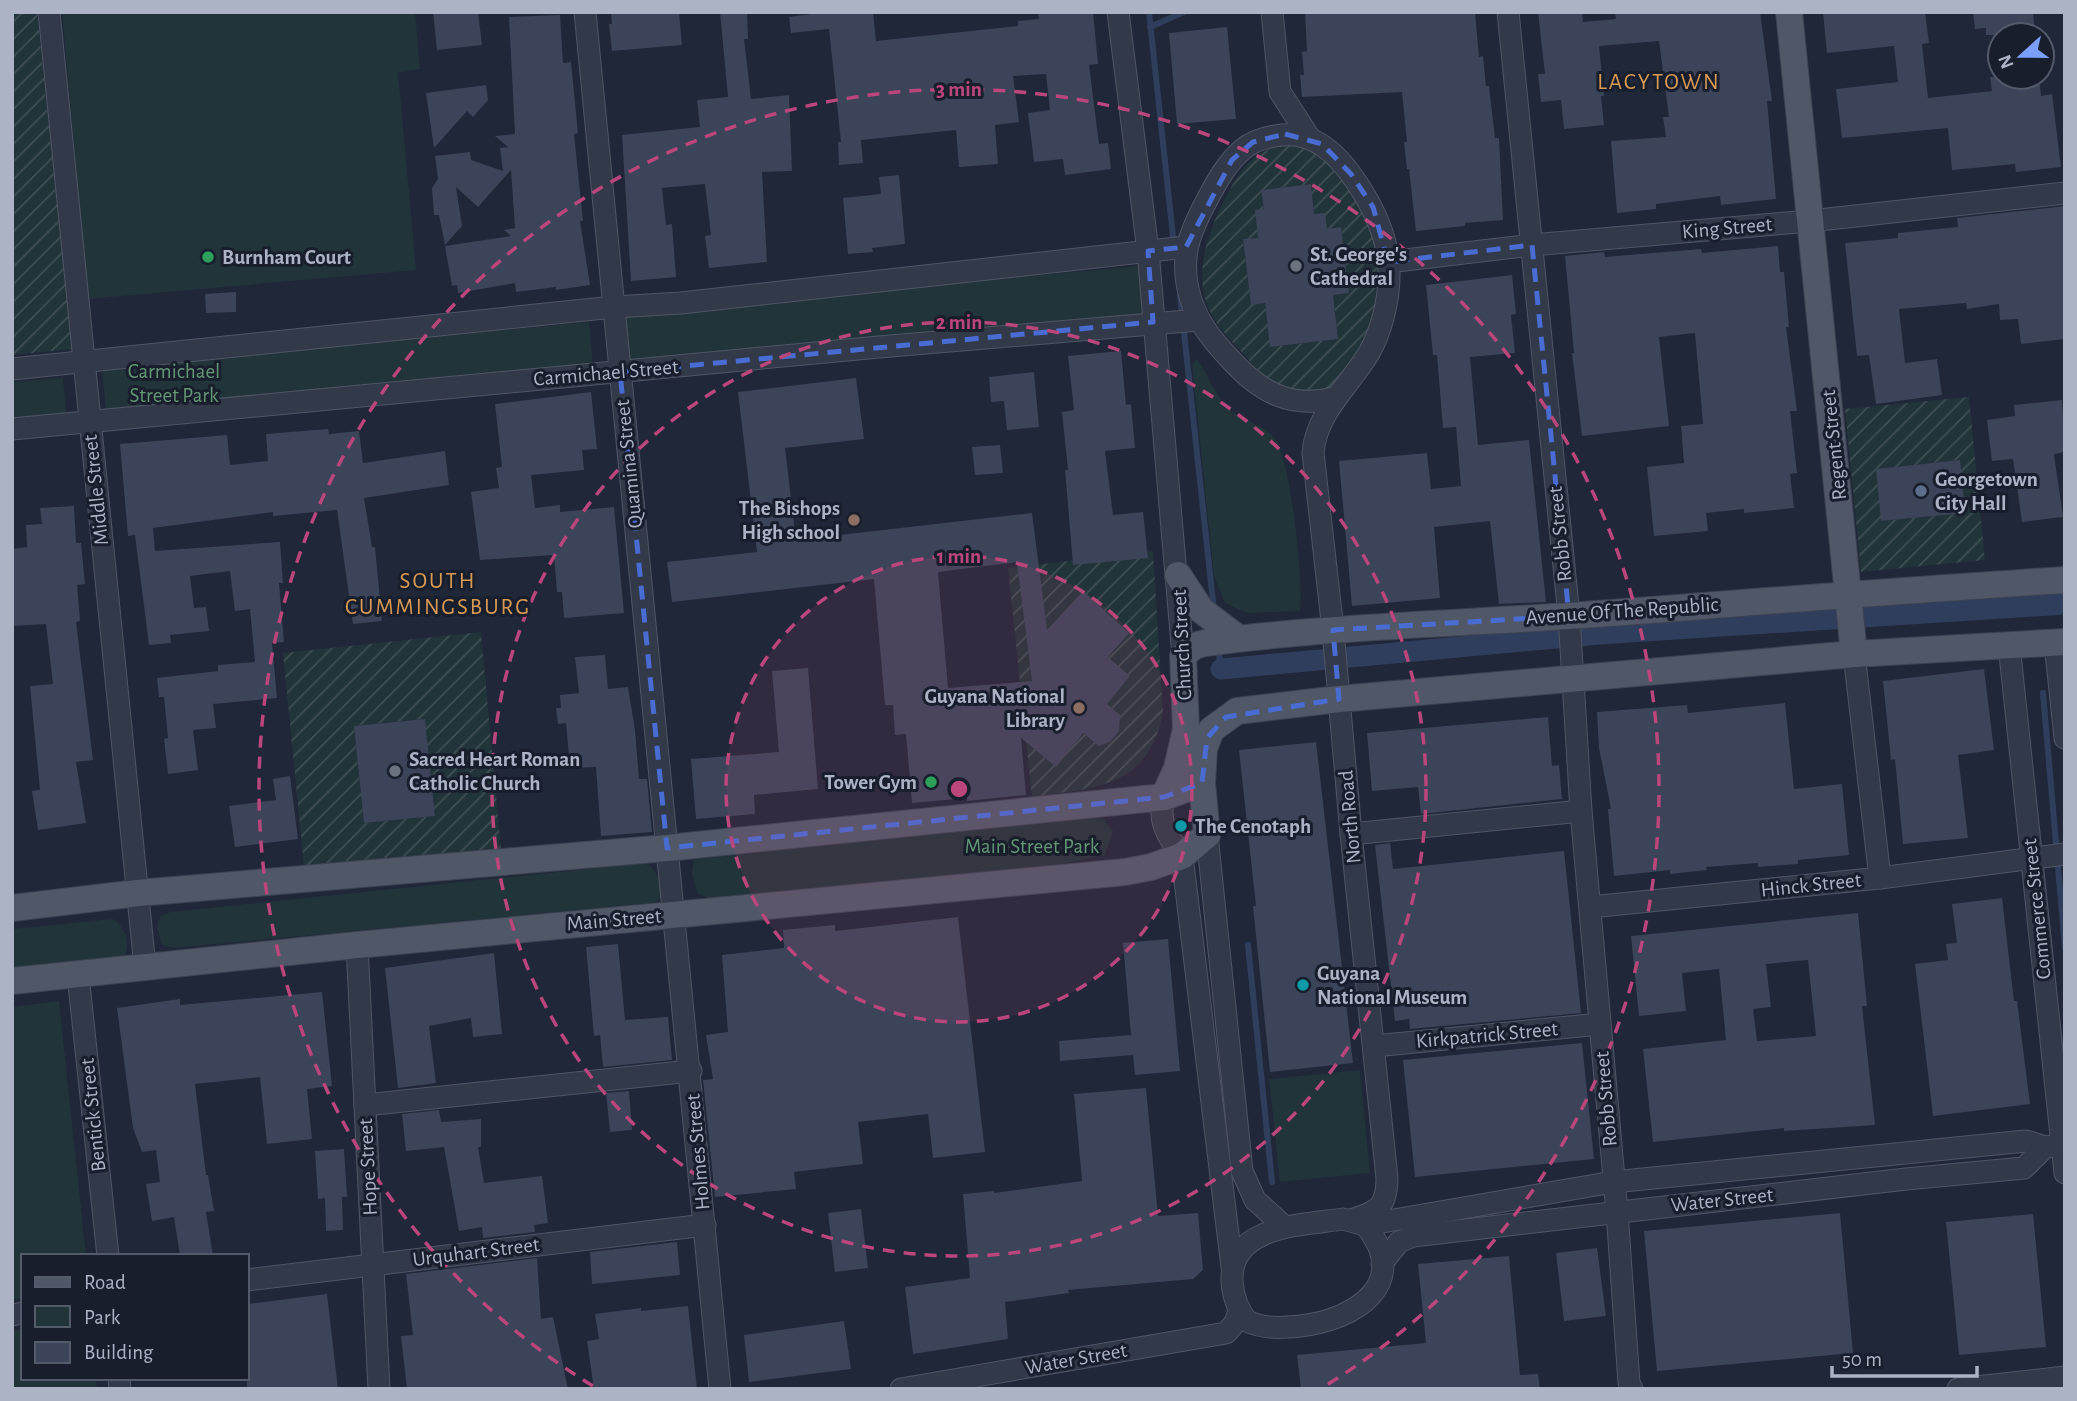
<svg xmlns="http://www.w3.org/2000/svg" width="2077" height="1401" font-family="'Alegreya Sans',sans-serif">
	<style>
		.green { fill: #213439 }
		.garden { fill: url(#garden-furrows); fill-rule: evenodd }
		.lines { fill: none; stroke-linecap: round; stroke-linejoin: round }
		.stream { stroke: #303e5e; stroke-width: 6 }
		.canal { stroke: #303e5e; stroke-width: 21 }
		.building { fill: #3b4458; fill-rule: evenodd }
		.minor-casing { stroke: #505666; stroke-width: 23 }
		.major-casing { stroke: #3c4251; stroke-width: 28 }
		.minor { stroke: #323948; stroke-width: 21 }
		.major { stroke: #505868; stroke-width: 26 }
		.marked { fill: none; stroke: #486cd2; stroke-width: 5; stroke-dasharray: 14 9; stroke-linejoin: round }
		.ring { fill: none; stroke: #bb467b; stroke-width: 3.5; stroke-dasharray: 12 9 }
		.leisure-dot { fill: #2e9e5b; stroke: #181e2c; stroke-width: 2.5 }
		.worship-dot { fill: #6b7280; stroke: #181e2c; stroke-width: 2.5 }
		.service-dot { fill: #5c6f8a; stroke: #181e2c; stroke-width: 2.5 }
		.education-dot { fill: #8d6e63; stroke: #181e2c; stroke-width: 2.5 }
		.culture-dot { fill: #0f9aa8; stroke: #181e2c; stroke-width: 2.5 }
		.labels { text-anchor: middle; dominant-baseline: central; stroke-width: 6; stroke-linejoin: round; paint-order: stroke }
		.street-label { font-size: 21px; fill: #acb3c5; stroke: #181e2c }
		.poi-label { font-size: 21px; font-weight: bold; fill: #acb3c5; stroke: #181e2c; text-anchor: start }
		.park-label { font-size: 21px; fill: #639674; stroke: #181e2c }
		.neighbourhood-label { font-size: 23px; letter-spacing: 2px; fill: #d79a55; stroke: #181e2c }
		.centre { fill: #bb467b; stroke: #181e2c; stroke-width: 3.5 }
		.ring-label { font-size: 21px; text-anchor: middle; font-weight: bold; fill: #bb467b; stroke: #181e2c; stroke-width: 6; stroke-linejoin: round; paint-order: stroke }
	</style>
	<defs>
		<pattern id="garden-furrows" width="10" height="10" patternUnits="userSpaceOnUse" patternTransform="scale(1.75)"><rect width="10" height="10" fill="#213439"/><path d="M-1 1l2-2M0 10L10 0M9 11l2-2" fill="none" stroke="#3f4f54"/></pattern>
	</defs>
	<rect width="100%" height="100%" fill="#1f2738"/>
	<g class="green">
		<path d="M62 12H415L420 69 398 72 416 270 88 299Z"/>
		<path d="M1139 266 1143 315 628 362 624 313Z"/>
		<path d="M589 322 593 365 106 412 102 368Z"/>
		<path d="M1197 359C1207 373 1214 392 1225 405 1238 421 1267 423 1277 442 1291 467 1304 582 1300 611L1247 613 1225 603 1214 576 1192 364Z"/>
		<path d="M63 378 66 413 12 418V382Z"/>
		<path d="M1092 817 1104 820 1113 831 1105 855 1045 867 708 898 697 893 692 873 694 860 710 858Z"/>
		<path d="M647 863C658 872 664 885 661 899L652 903 173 948 162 945 157 927 160 916 170 912Z"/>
		<path d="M113 919C124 927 130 940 126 954L118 959 12 968V929Z"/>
		<path d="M59 1001 86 1256H23V1298L12 1299V1007Z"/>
		<path d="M1360 1070 1370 1173 1280 1182 1269 1079Z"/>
		<path d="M23 1329V1378H96L97 1389H12V1331Z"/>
	</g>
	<g class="garden">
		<path d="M12 12H37L72 349 12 355Z"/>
		<path d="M1291 142C1297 144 1305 145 1311 148 1317 150 1322 157 1327 162 1365 197 1385 248 1377 300 1370 338 1345 405 1295 391 1289 389 1281 388 1275 384 1260 375 1249 360 1237 347 1222 331 1206 312 1203 289 1199 259 1210 229 1223 202 1242 167 1250 152 1291 142ZM1311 184 1314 214 1327 229 1341 228 1349 293 1333 295 1338 339 1271 347 1265 303 1251 304 1243 240 1258 238 1264 209 1261 190Z"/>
		<path d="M1969 397 1985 560 1861 572 1845 409ZM1960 460 1965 513 1882 521 1876 469Z"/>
		<path d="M1153 551 1163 713C1147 789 1097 787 1032 797L1008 568Z"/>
		<path d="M481 632 501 849 304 867 283 653ZM425 719 435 816 364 823 354 726Z"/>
	</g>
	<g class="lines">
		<g class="stream">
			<path d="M1149 12 1174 246"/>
			<path d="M1150 27 1184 12"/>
			<path d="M1180 295 1214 611"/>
			<path d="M1218 646 1221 669"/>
			<path d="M2043 693 2065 948"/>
			<path d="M1248 945 1272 1182"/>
		</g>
		<path class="canal" d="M1221 669 1599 634 2065 604"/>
	</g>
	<g class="building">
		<path d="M433 12H478L482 45 437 50Z"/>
		<path d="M611 12H679L682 45 612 51 609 24H612Z"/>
		<path d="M720 12H747L748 39H744L751 99 789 95 792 171 762 172 767 262 709 268 705 236 711 235 705 184 662 188 666 225 672 224 676 277 631 281 622 135 700 127 697 100 728 97Z"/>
		<path d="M826 12H873L876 41 1018 26V21L1039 19 1038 12H1093L1098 64 1089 65 1099 144 1108 143 1111 169 1065 175 1063 159 1034 162 1028 113 1050 110 1046 74 1013 76 1019 122 995 125 998 164 959 167 956 130 861 140 863 163 839 165 838 142H841L829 29 791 33 789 17Z"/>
		<path d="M1305 12H1475L1479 57 1483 56 1486 86H1489L1495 138H1499L1503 220 1465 223V226L1416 231 1409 169H1407L1404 142H1407L1402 92 1302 97 1300 75H1304L1302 52 1307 51Z"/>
		<path d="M1538 12H1582L1583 22 1616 19 1615 12H1760L1772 101H1767L1776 199 1721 205 1720 196 1656 204V209L1617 213 1611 141 1666 137 1663 117H1669L1659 41 1599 46 1604 96H1601L1604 125 1564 129 1561 100 1541 102 1538 74H1545Z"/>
		<path d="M1823 12H1925L1929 43 1922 44 1928 98 1992 91 1990 77H2039L2041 96 2052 94 2061 167 2016 172 2015 164 1952 170 1948 128 1842 138 1836 89 1898 82 1894 46 1827 53Z"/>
		<path d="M1973 12H2033L2035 35H1986V28L1975 29Z"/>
		<path d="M560 15 563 63 571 62 578 133 574 134 583 221H580L590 285 556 290V287L516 292 515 283 458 293 457 285 452 286 445 246 511 236 504 230 515 228 511 170 478 207 456 187 462 226 445 245 439 215H434L432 188 438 179 435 156 470 152 471 160 503 171 500 148 508 147 495 136 515 134 509 17Z"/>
		<path d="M1227 27 1236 119 1177 124 1169 33Z"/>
		<path d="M486 85 488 100 473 117 467 111 434 148 426 93Z"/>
		<path d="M899 175 905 244 872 248 873 252 848 254 843 198 881 194 879 177Z"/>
		<path d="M1311 184 1314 214 1325 213 1327 229 1341 227 1349 293 1333 295 1338 339 1270 347 1265 303 1251 305 1243 239 1258 238 1255 210 1264 209 1261 190Z"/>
		<path d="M2065 206V339L2021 344 2018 319 2000 320 1999 304 1967 309 1966 303 1899 309 1905 363 1937 359 1942 395 1876 404 1869 355 1857 356 1845 243 1898 238V233L1958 227 1957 218Z"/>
		<path d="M1778 246 1780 272H1784L1789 327H1786L1797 411H1790L1797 473 1790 474 1794 508 1744 513V509L1706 513 1708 531 1654 536 1647 467 1684 463 1681 426 1703 424 1695 333 1659 337 1669 426 1582 436 1572 353H1574L1565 256 1604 252 1605 257 1701 249 1702 253Z"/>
		<path d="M1512 275 1516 314 1511 315 1515 353 1470 357 1478 445 1529 440 1546 602 1499 604 1490 521 1434 527 1440 598 1352 606 1339 461 1427 453 1431 489 1461 486 1456 427 1443 428 1437 355H1433L1426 285Z"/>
		<path d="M236 292V312L206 313 205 294Z"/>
		<path d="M1121 351 1126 405 1131 404 1135 448 1105 451 1113 515 1143 512 1148 558 1073 565 1065 470H1068L1062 412 1074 410 1068 356Z"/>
		<path d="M1034 372 1039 427 1007 430 1004 401 991 402 989 377Z"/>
		<path d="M856 378 864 439 785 448 796 540 1032 513 1047 630 1083 591 1129 633 1108 657 1130 676 1107 704 1120 715 1119 731 1110 742 1099 746 1083 733 1056 767 1021 738 1026 795 967 801V798L912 803 906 734 895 735 893 705H885L874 579 672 602 667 562 757 552 738 392ZM1017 562 1032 681 948 688 938 572Z"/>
		<path d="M591 392 597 449 582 450 584 470 531 475 535 508 560 505V512L614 507 624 613 564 618 562 592H557L554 555 480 560 471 492 499 488 496 468 502 467 495 404Z"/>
		<path d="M2062 400 2065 452 2054 454 2063 517 2022 522 2013 459 1992 461 1987 420 2015 416 2014 405Z"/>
		<path d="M328 429 329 434 359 431 363 463 445 451 449 485 364 498 372 547H375L382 621 353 624 337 510 273 516V512L153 528 155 551 280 542 283 583H279L284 642 272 643 277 698 213 704 216 728 193 730 198 770 168 774 164 739 168 738 164 697H159L157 678 218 671V665L255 662 250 609 235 611 230 571 190 576 194 608 206 607 209 631 170 635 171 643 149 645 135 535 128 536 120 444 227 435 230 465 268 461 266 434Z"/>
		<path d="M1000 445 1003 473 975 475 972 447Z"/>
		<path d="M1960 460 1965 513 1881 521 1876 469Z"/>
		<path d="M74 506 76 543H81L85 584 77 585 80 621 76 622 93 760 76 762 86 823 38 830 32 791 40 790 30 686 53 684 46 624 12 626V549L27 547 26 525 42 524 40 508Z"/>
		<path d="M605 655 608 689 628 687 635 730 639 779H647L652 832 601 836 596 767 570 768 566 723 558 724 556 708H561L560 695 579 693 575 657Z"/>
		<path d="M808 668 818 789 754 795 755 814 696 819 691 759 779 752 772 671Z"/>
		<path d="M1984 669 1994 750 1958 755 1968 838 1903 844 1895 759 1891 760 1883 681Z"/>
		<path d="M1785 703 1794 789 1842 784 1849 855 1798 860V864L1758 867V863L1706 867 1707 870 1670 874V870L1614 876 1608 809H1611L1599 748 1597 712 1687 705 1688 713Z"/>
		<path d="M1548 717 1552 766 1559 765 1562 799 1421 814 1418 787 1372 791 1367 733Z"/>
		<path d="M425 719 435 816 364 823 354 726Z"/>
		<path d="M1316 742 1353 1063 1270 1072 1253 906H1256L1239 750Z"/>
		<path d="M290 776 298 839 235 847 229 806 276 800 273 779Z"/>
		<path d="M1390 843 1393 869 1564 851 1581 1013 1410 1029 1409 1019 1395 1021 1375 845Z"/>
		<path d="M2002 898 2014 1001H2017L2030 1104 1933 1116 1915 964 1948 960 1946 944 1957 943 1952 904Z"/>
		<path d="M1858 913 1867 1006H1862L1875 1125 1784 1131V1128L1653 1142 1643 1049 1726 1040 1719 969 1682 973 1686 1011 1639 1016 1631 936ZM1808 960 1816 1036 1757 1041 1753 1009 1771 1007 1766 964Z"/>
		<path d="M958 917 985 1152 933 1158 928 1114 858 1122 863 1164 794 1172 796 1189 715 1197 703 1080 713 1079 706 1035 728 1032 722 955 784 948 783 930 835 925V931Z"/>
		<path d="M1168 939 1180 1071 1135 1075 1133 1055 1060 1061 1059 1041 1131 1035 1123 943Z"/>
		<path d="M618 944 625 1020 668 1017 672 1060 603 1067 600 1035 594 1036 586 947Z"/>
		<path d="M494 953 502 1034 473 1037 471 1018 429 1026 436 1083 398 1088 385 968Z"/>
		<path d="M322 992 332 1086 307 1089 312 1139 267 1144 260 1077 195 1084 206 1175H208L214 1211 206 1212 213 1256H180L174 1217 152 1221 146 1184 160 1182 156 1150 142 1152 133 1128 117 1008 180 999V1005Z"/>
		<path d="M1582 1043 1594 1159 1415 1177 1403 1060Z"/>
		<path d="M1146 1088 1158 1216 1198 1213 1203 1270 1193 1279 1068 1290 1069 1293 1005 1302 1008 1339 913 1354 905 1287 970 1278 963 1194 994 1191V1193L1082 1181 1074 1094Z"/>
		<path d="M629 1091 632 1130 610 1132 606 1093Z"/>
		<path d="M439 1110 441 1122 481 1119V1147H478L484 1183 542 1176 548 1223 534 1225 535 1232 483 1238 482 1227 459 1231 444 1147 406 1151 402 1114Z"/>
		<path d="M344 1149 347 1197H342L343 1230 326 1231 325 1198 318 1199 315 1151Z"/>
		<path d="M861 1209 868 1268 835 1272 828 1213Z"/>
		<path d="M1840 1213 1853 1353 1657 1371 1644 1231Z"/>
		<path d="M2033 1214 2046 1347 1959 1355 1946 1222Z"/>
		<path d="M677 1242 680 1275 592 1284 590 1252Z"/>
		<path d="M1597 1248 1606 1316 1564 1321 1556 1253Z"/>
		<path d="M1509 1256 1520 1375 1538 1374 1540 1389H1301L1297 1355 1426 1343 1418 1264Z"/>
		<path d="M537 1258 541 1319 553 1317 568 1389H407L401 1336 413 1335 406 1274Z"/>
		<path d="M327 1294 338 1389H247V1304Z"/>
		<path d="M688 1306 697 1389H594L587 1341 599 1339 595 1314 641 1308V1311Z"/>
		<path d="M844 1321 851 1369 749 1382 744 1335Z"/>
	</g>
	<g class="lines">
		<g class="minor-casing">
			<g id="minor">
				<path d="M49 12 145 967"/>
				<path d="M585 12 720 1389"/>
				<path d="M1118 12 1148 251 1183 656"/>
				<path d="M1272 12 1280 92 1309 137"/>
				<path d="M1508 12 1569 616 1581 811 1617 1212 1629 1383 1632 1389"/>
				<path d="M1388 262 1532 245 1810 221 2065 193"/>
				<path d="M12 369 614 307 681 303 1186 247"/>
				<path d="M1334 398C1291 409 1260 392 1231 360 1211 339 1194 318 1188 289 1180 253 1192 228 1208 198 1217 181 1227 163 1242 150 1251 142 1263 138 1275 136 1313 129 1338 154 1357 183 1375 210 1390 242 1389 276 1389 301 1381 332 1369 353 1349 386 1316 413 1313 453L1333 630 1351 834 1387 1178C1387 1208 1377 1212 1351 1220"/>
				<path d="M12 429 879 347 1199 320"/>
				<path d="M2055 643 2065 738"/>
				<path d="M2009 645 2065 1173"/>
				<path d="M1854 654 1880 878"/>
				<path d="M1164 797C1157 821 1168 837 1182 856L1232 1267"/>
				<path d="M1351 834 1581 811"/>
				<path d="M1207 835 1242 1171 1255 1200 1285 1227"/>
				<path d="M1590 907 1880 878 2065 854"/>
				<path d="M357 945 379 1389"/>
				<path d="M78 975 108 1256"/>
				<path d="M1374 1046 1600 1024"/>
				<path d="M365 1105 691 1071"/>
				<path d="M1343 1219 1365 1225C1413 1283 1355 1320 1300 1326 1282 1328 1263 1329 1247 1321 1237 1309 1233 1297 1232 1281 1230 1225 1303 1225 1343 1219Z"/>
				<path d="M1365 1225 1613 1182 2026 1141 2045 1147"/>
				<path d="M1382 1263 1399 1242 1413 1236 1906 1179 2024 1168 2045 1147 2065 1145"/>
				<path d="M247 1280 705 1225"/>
				<path d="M12 1315 23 1313"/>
				<path d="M119 1378 120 1389"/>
				<path d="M901 1389 1226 1333 1235 1323 1239 1311"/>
				<path d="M1958 1389 2065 1377"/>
			</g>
		</g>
		<g class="major-casing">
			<g id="major">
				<path d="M1789 12 1854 654"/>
				<path d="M1178 575 1201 610 1238 638"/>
				<path d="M1164 797 1177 768 1186 729 1183 656 1194 646 1205 643C1325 627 1447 624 1569 616 1734 604 1899 590 2065 580"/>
				<path d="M12 908 138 893 667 848 1164 797 1202 783"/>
				<path d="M12 981 357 945 1125 872 1151 867 1182 856 1207 835 1202 783 1204 749 1211 730 1237 711 1339 699 1854 654 2065 642"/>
			</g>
		</g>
		<use href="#minor" class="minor"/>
		<use href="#major" class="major"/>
	</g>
	<path class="marked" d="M1285 134 1322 144 1351 174 1373 207 1388 262 1532 245 1569 616 1333 630 1339 699 1226 717 1207 738 1202 783 1164 797 667 848 620 372 1153 322 1148 251 1186 247 1232 160 1253 142Z"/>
	<circle cx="959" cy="789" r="233" fill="#bb467b" fill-opacity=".12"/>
	<g class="ring">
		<circle cx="959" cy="789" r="233"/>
		<circle cx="959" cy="789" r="467"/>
		<path d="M593 1386A700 700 0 1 1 1325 1386"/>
	</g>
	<g class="leisure-dot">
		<circle cx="208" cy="257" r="7"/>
		<circle cx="931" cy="782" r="7"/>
	</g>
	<g class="worship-dot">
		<circle cx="1296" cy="266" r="7"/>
		<circle cx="395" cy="771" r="7"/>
	</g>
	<circle class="service-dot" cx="1921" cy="491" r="7"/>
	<g class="education-dot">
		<circle cx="854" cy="520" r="7"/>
		<circle cx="1079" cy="708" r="7"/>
	</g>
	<g class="culture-dot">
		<circle cx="1181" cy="826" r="7"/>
		<circle cx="1303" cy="985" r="7"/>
	</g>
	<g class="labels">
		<g class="street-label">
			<text transform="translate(1727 228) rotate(-5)">King Street</text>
			<text transform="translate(606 373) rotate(-5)">Carmichael Street</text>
			<text transform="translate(1834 445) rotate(-96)">Regent Street</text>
			<text transform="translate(629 464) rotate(-96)">Quamina Street</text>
			<text transform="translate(96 490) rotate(-96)">Middle Street</text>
			<text transform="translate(1560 534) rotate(-96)">Robb Street</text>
			<text transform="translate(1622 611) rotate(-4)">Avenue Of The Republic</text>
			<text transform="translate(1182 645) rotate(-93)">Church Street</text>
			<text transform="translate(1350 817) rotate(-95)">North Road</text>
			<text transform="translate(1811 885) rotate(-6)">Hinck Street</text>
			<text transform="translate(2037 909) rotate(-96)">Commerce Street</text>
			<text transform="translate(614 920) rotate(-5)">Main Street</text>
			<text transform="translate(1487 1035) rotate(-5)">Kirkpatrick Street</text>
			<text transform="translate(1606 1099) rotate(-95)">Robb Street</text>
			<text transform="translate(93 1115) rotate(-96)">Bentick Street</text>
			<text transform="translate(698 1152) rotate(-95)">Holmes Street</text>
			<text transform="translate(368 1167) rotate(-93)">Hope Street</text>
			<text transform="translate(1722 1200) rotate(-6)">Water Street</text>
			<text transform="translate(476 1252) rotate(-7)">Urquhart Street</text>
			<text transform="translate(1076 1359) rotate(-10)">Water Street</text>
		</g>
		<g class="poi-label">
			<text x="1310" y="254">St. George's<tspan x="1310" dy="24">Cathedral</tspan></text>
			<text x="222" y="257">Burnham Court</text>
			<text x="1935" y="479">Georgetown<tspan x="1935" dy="24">City Hall</tspan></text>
			<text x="840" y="508" text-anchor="end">The Bishops<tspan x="840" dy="24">High school</tspan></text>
			<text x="1065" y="696" text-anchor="end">Guyana National<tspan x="1065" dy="24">Library</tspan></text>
			<text x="409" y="759">Sacred Heart Roman<tspan x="409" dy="24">Catholic Church</tspan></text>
			<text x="917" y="782" text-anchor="end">Tower Gym</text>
			<text x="1195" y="826">The Cenotaph</text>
			<text x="1317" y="973">Guyana<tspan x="1317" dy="24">National Museum</tspan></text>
		</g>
		<g class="park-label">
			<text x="174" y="371">Carmichael<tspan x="174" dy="24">Street Park</tspan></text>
			<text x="1032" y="846">Main Street Park</text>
		</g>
		<g class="neighbourhood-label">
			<text x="1659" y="82">LACYTOWN</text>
			<text x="438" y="581">SOUTH<tspan x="438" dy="26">CUMMINGSBURG</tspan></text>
		</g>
	</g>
	<circle cx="959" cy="789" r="10" class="centre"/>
	<g class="ring-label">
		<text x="959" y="96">3 min</text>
		<text x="959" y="329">2 min</text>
		<text x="959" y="563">1 min</text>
	</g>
	<rect width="2077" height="1401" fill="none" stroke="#acb3c5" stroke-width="28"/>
	<rect x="21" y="1254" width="228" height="126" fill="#181e2c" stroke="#535a69" stroke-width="2"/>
	<rect x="35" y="1277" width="35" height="10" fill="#505868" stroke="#535a69" stroke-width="2"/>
	<text x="84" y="1289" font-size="21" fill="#acb3c5">Road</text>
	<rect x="35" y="1306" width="35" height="21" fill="#213439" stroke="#535a69" stroke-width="2"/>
	<text x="84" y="1324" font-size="21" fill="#acb3c5">Park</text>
	<rect x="35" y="1342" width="35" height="21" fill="#3b4458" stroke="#535a69" stroke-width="2"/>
	<text x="84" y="1359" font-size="21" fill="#acb3c5">Building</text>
	<g transform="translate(2021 56) rotate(249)"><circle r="33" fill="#181e2c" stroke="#535a69" stroke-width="2"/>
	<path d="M0-5L12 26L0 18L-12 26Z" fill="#7ba0fc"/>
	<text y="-10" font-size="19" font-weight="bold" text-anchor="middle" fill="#acb3c5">N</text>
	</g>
	<path d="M1832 1366v10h145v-10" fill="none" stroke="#acb3c5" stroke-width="3.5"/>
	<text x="1842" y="1366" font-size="21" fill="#acb3c5" stroke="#181e2c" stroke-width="5" paint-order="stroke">50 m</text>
</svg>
